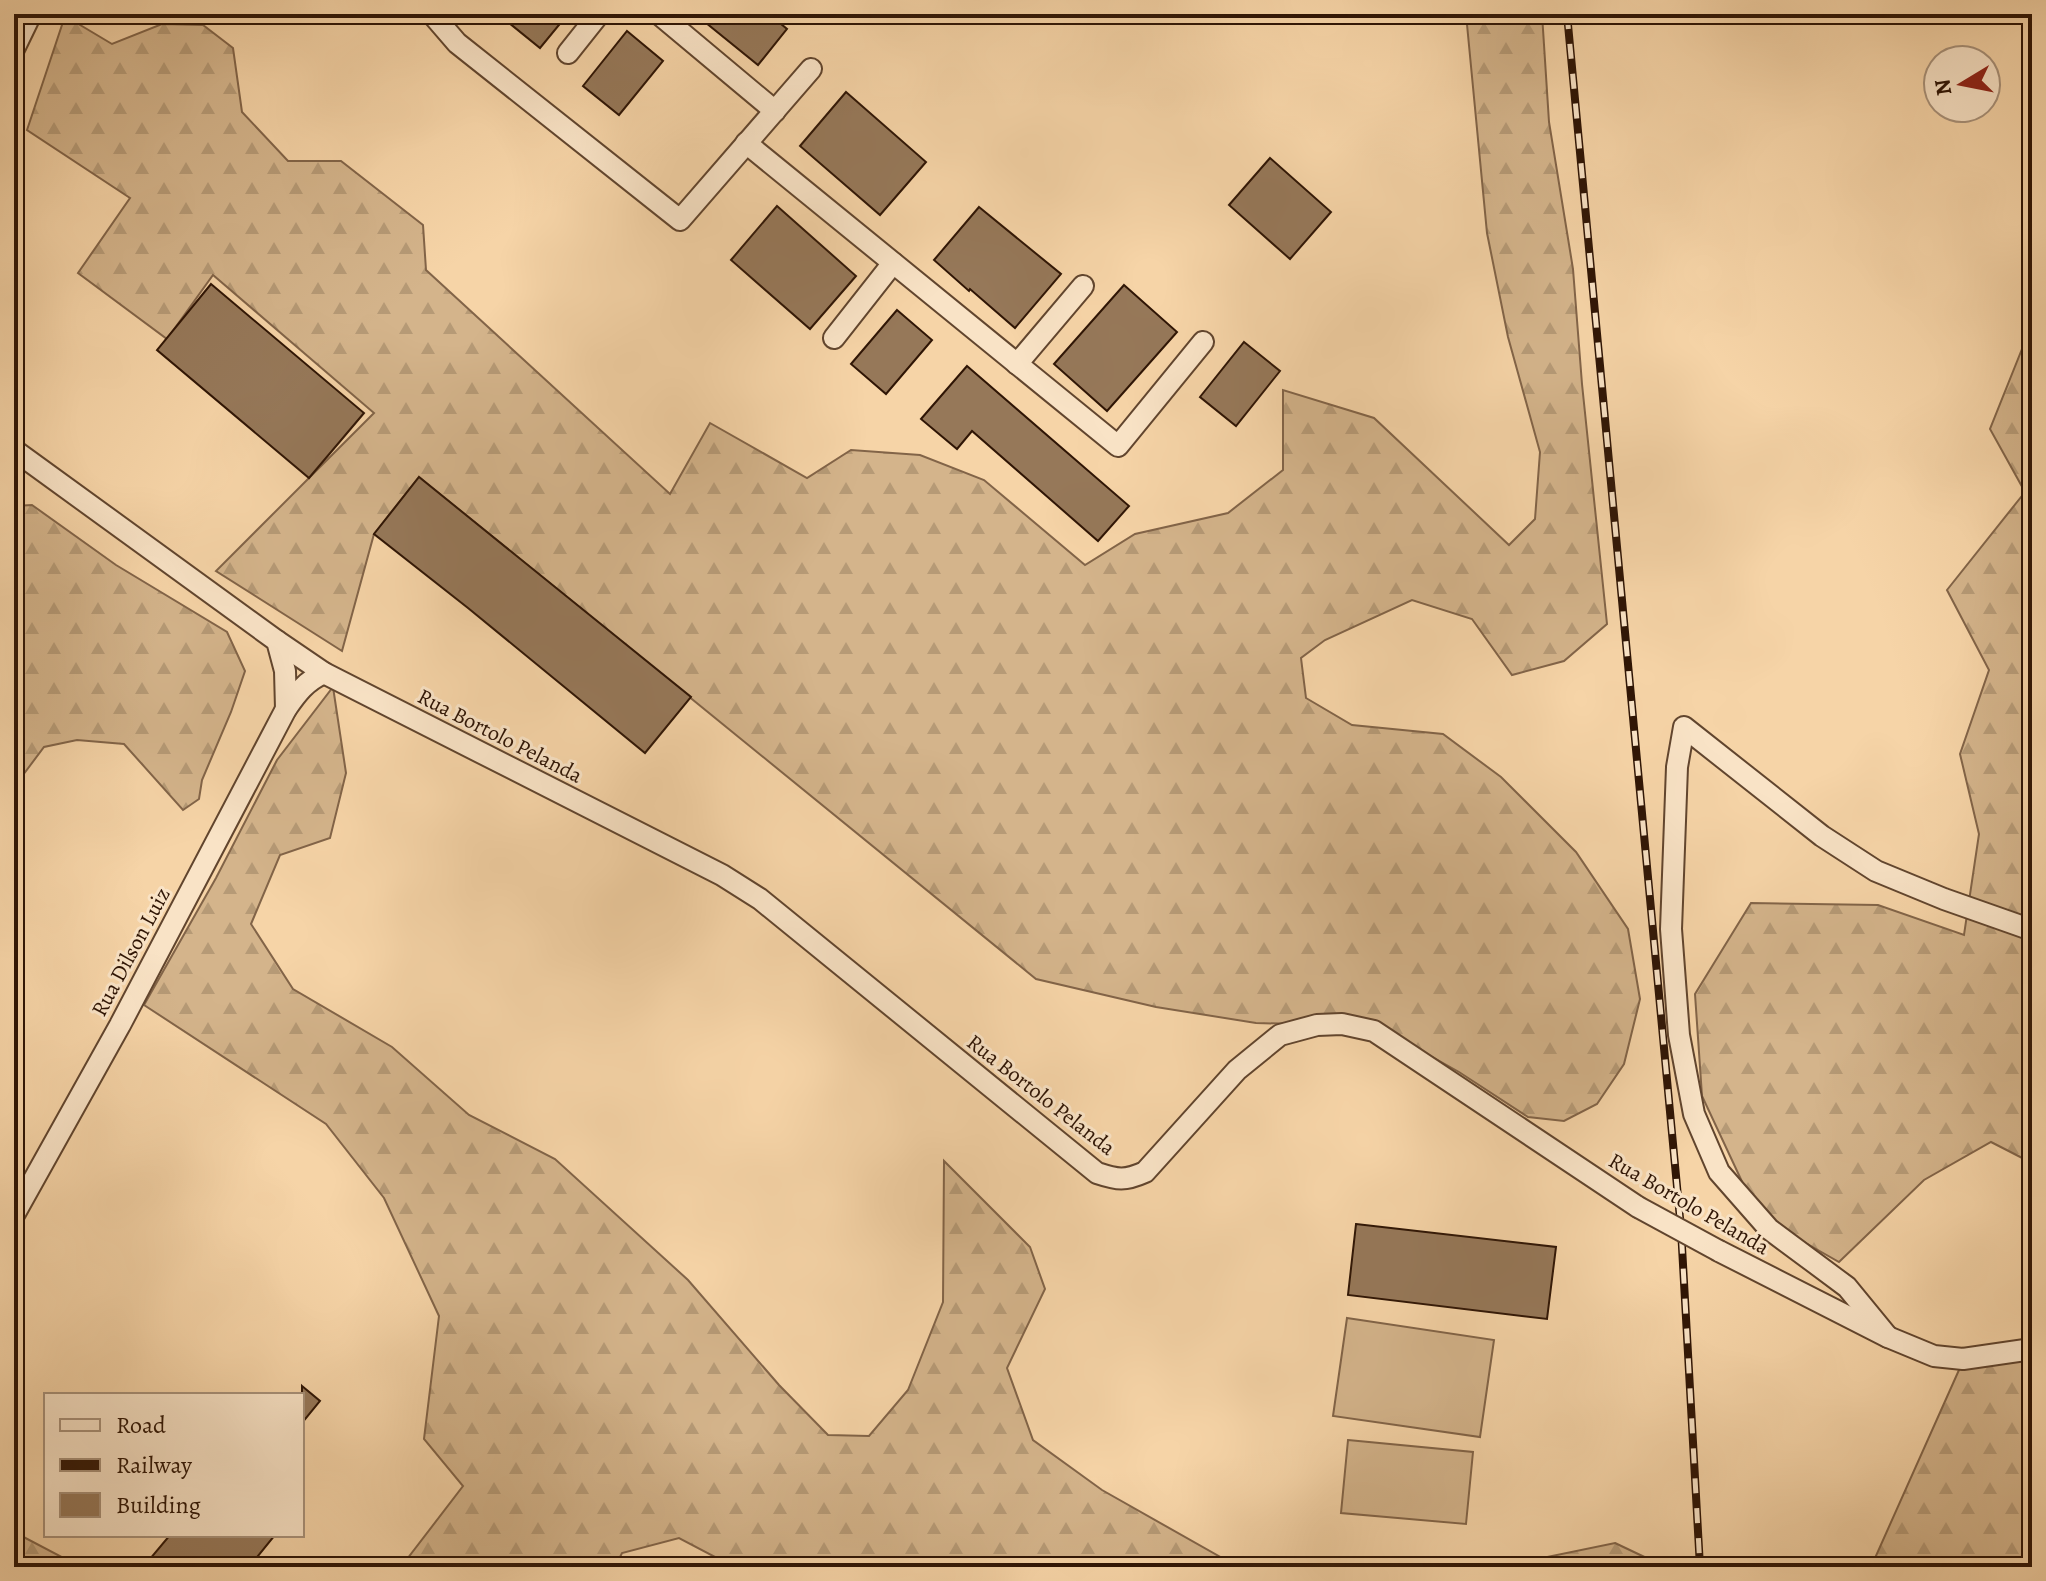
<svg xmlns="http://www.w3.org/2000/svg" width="2046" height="1581" font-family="Alegreya,serif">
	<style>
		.grass { fill: #d4b48b; stroke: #826448; stroke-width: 2 }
		.forest { fill: url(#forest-firs); stroke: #826448; stroke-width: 2 }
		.building { fill: #967859; stroke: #2f1505; stroke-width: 2 }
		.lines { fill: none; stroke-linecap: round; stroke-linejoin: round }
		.minor-casing { stroke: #61452e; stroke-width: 24 }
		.minor { stroke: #f9e3c6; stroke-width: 20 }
		.rail-casing { stroke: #2f1505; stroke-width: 8 }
		.rail { stroke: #f9e3c6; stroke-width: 5; stroke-dasharray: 15; stroke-linecap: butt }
		.minor-bridge-casing { stroke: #61452e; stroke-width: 24; stroke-linecap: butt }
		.minor-bridge { stroke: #f9e3c6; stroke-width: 20 }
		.labels { text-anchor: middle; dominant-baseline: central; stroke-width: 6; stroke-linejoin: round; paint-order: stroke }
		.street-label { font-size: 22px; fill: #2f1505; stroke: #f9e3c6 }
	</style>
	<defs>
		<pattern id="forest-firs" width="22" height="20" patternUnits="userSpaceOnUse" patternTransform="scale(2)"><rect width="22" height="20" fill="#d4b48b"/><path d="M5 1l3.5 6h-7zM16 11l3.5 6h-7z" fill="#b69a76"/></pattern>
	</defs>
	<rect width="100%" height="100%" fill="#f6d4a7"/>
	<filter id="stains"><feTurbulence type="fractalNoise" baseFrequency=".0025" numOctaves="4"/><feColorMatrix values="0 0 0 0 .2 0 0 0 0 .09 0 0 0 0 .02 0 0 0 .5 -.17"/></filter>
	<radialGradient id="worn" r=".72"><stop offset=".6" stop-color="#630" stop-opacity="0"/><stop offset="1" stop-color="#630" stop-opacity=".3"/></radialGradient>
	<g class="grass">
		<path d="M1347 1318 1494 1340 1480 1437 1333 1416Z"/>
		<path d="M1348 1440 1473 1452 1466 1524 1341 1513Z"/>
	</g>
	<g class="forest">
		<path d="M1466 14H1542L1549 122 1573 269 1582 384 1607 624 1564 661 1512 675 1472 619 1412 600 1325 640 1301 658 1306 698 1352 725 1443 734 1501 777 1576 852 1628 929 1640 999 1624 1064 1597 1104 1564 1121 1528 1117 1459 1072 1377 1026 1256 1023 1156 1007 1036 979 419 477 374 534 342 651 216 571 374 413 213 275 167 339 78 273 130 198 27 130 65 16 112 44 162 24 203 25 233 48 242 112 288 161H341L423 225 426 270 670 494 710 423 807 478 851 450 920 455 984 480 1085 565 1135 534 1228 513 1283 470V390L1374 418 1509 545 1535 519 1540 452 1508 337 1487 233Z"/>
		<path d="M2032 324V1163L1991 1142 1924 1180 1839 1262 1802 1241 1752 1203 1702 1096 1695 994 1751 903 1878 905 1964 935 1979 834 1960 754 1989 670 1947 590 2025 492 1990 429Z"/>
		<path d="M32 505 116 565 227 632 245 671 231 712 202 780 199 799 183 810 124 744 77 740 44 747 14 787V506Z"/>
		<path d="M333 687 346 773 330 838 280 855 251 924 293 989 392 1047 469 1115 555 1159 688 1280 779 1385 828 1435 869 1436 908 1390 943 1302 944 1161 1030 1247 1045 1289 1007 1368 1033 1440 1102 1490 1238 1567H734L679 1538 622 1553 615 1567H401L463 1486 424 1439 439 1316 384 1198 326 1124 144 1005 216 878 277 760Z"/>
		<path d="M2032 1352V1567H1871L1963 1361Z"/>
		<path d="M14 1532 79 1566V1567H14Z"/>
		<path d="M1615 1543 1655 1562V1567H1514L1523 1562Z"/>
	</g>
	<g class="building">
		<path d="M498 14H568L540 48Z"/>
		<path d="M695 14H769L787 29 758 65Z"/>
		<path d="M627 31 663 61 619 115 583 86Z"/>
		<path d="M846 92 926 162 880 215 800 146Z"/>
		<path d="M1270 158 1331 212 1290 259 1229 205Z"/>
		<path d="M777 206 856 276 810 329 731 260Z"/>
		<path d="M979 207 1061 274 1015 328 970 289 969 291 934 260Z"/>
		<path d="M211 284 364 413 309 478 157 350Z"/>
		<path d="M1124 285 1177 332 1107 411 1054 364Z"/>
		<path d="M897 310 932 340 886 394 851 364Z"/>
		<path d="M1244 342 1280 371 1236 426 1200 397Z"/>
		<path d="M967 366 1129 506 1098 541 972 431 957 449 921 419Z"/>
		<path d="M419 477 691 697 645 753 468 608 374 534Z"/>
		<path d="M1356 1224 1556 1247 1547 1319 1348 1295Z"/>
		<path d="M302 1386 320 1401 302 1423Z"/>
		<path d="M170 1535H275L249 1567H158L149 1560Z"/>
	</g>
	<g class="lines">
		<g class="minor-casing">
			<g id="minor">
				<path d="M432 14 457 43 680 220 811 69"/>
				<path d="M659 14 775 111"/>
				<path d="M14 49 31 14"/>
				<path d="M568 53 599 14"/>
				<path d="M746 143 1118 446 1203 342"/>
				<path d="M834 338 893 263"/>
				<path d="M1017 364 1083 286"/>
				<path d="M14 450 277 641 285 671 286 709"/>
				<path d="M277 641 324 673 722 875 760 899 1097 1173C1118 1180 1125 1181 1145 1172L1237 1070 1280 1035 1317 1025 1342 1024 1374 1031 1638 1207"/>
				<path d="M14 1215 120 1025 286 709C297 693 306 681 324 673"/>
				<path d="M1719 1251 1888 1337 1934 1356 1963 1359 2032 1349"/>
				<path d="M1888 1337 1847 1287 1769 1229 1719 1172 1694 1114 1679 1035 1671 929 1677 767 1684 727 1822 836 1876 871 1944 899 2032 930"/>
			</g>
		</g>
		<use href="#minor" class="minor"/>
		<g class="rail-casing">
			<path id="rail" d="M1567 14 1681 1229 1700 1567"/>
		</g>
		<use href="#rail" class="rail"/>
		<g class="minor-bridge-casing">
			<path id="minor-bridge" d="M1638 1207 1719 1251"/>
		</g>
		<use href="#minor-bridge" class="minor-bridge"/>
	</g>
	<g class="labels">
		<g class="street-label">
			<text transform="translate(500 736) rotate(27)">Rua Bortolo Pelanda</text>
			<text transform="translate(131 952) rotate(-62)">Rua Dilson Luiz</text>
			<text transform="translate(1041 1095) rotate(38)">Rua Bortolo Pelanda</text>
			<text transform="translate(1689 1204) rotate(30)">Rua Bortolo Pelanda</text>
		</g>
	</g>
	<rect width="2046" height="1581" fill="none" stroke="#f6d4a7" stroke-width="48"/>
	<rect x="16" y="16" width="2014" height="1549" fill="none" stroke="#2f1505" stroke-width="4"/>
	<rect x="24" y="24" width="1998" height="1533" fill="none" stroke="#2f1505" stroke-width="2"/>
	<rect x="44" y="1393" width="260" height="144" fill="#f9e3c6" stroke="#a89179" stroke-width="2"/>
	<rect x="60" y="1419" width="40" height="12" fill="#f9e3c6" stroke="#a89179" stroke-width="2"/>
	<text x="116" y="1433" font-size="24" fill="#2f1505">Road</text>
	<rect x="60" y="1459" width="40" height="12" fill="#2f1505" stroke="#a89179" stroke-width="2"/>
	<text x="116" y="1473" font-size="24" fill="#2f1505">Railway</text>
	<rect x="60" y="1493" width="40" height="24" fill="#967859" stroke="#a89179" stroke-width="2"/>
	<text x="116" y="1513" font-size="24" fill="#2f1505">Building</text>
	<g transform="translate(1962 84) rotate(260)"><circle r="38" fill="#f9e3c6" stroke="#a89179" stroke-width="2"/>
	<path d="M0-6L14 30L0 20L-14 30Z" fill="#8f2418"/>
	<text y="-12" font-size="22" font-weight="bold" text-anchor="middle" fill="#2f1505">N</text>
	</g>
	<rect width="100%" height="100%" filter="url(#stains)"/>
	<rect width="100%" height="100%" fill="url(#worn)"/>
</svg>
